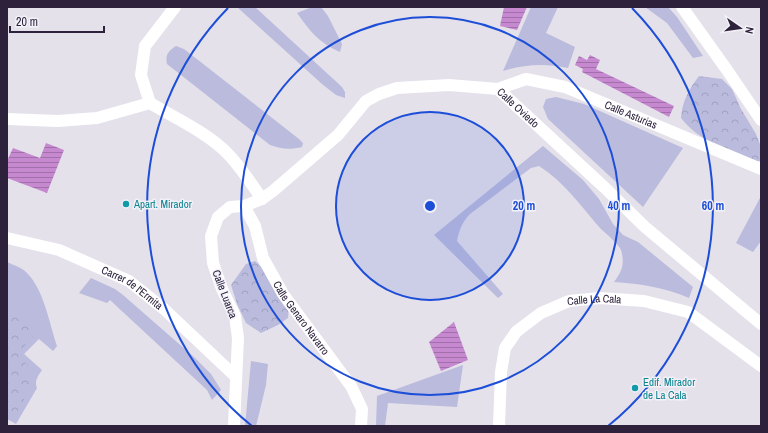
<svg xmlns="http://www.w3.org/2000/svg" width="768" height="433" font-family="'Archivo Narrow',sans-serif">
	<style>
		.green { fill: #babbdd }
		.forest { fill: url(#forest-crowns) }
		.water { fill: url(#water-rules) }
		.lines { fill: none; stroke-linecap: round; stroke-linejoin: round }
		.minor { stroke: #fff; stroke-width: 12 }
		.ring { fill: none; stroke: #1d4ed8; stroke-width: 2 }
		.culture-dot { fill: #0f9aa8; stroke: #f3f1f8; stroke-width: 1.5 }
		.labels { text-anchor: middle; dominant-baseline: central; stroke-width: 3; stroke-linejoin: round; paint-order: stroke }
		.street-label { font-size: 11px; fill: #2d213c; stroke: #f3f1f8 }
		.culture-label { font-size: 11px; fill: #0d838f; stroke: #f3f1f8; text-anchor: start }
		.centre { fill: #1d4ed8; stroke: #f3f1f8; stroke-width: 2 }
		.ring-label { font-size: 12px; text-anchor: middle; font-weight: bold; fill: #1d4ed8; stroke: #f3f1f8; stroke-width: 3; stroke-linejoin: round; paint-order: stroke }
	</style>
	<defs>
		<pattern id="forest-crowns" width="20" height="18" patternUnits="userSpaceOnUse"><rect width="20" height="18" fill="#babbdd"/><path d="M2 6a3 3 0 1 1 6 0M12 15a3 3 0 1 1 6 0" fill="none" stroke="#a0a0bf"/></pattern>
		<pattern id="water-rules" width="6" height="5" patternUnits="userSpaceOnUse"><rect width="6" height="5" fill="#c689d0"/><path d="M0 2.5h6" fill="none" stroke="#a170aa"/></pattern>
	</defs>
	<rect width="100%" height="100%" fill="#e4e1eb"/>
	<g class="green">
		<path d="M237 7H255L342 87 345 92V98L336 95 322 84Z"/>
		<path d="M312 7H321L328 16 342 44 340 52C319 43 310 31 297 13Z"/>
		<path d="M531 7H558L546 33 575 47 568 68C545 63 525 64 503 71Z"/>
		<path d="M645 7H668L677 17 703 56 693 58 667 23Z"/>
		<path d="M176 46 184 49 299 139 303 143 302 147C290 150 281 149 270 145L167 64C165 55 168 51 176 46Z"/>
		<path d="M556 97 584 104 683 148 643 207 548 119 543 107 546 99Z"/>
		<path d="M543 146 583 180 599 199 613 224 623 235 638 242 693 287 689 298C664 287 641 284 614 282 622 271 625 264 621 250 619 244 605 233 600 228 581 206 564 182 539 166L531 168 470 214C462 222 459 231 457 241L503 294 498 298 434 235Z"/>
		<path d="M761 196V241L753 252 736 243Z"/>
		<path d="M7 262C13 265 21 267 26 272 44 289 49 323 57 346L53 351 39 339 24 354 42 370C38 376 34 381 37 388L16 424 7 419Z"/>
		<path d="M91 278 115 289 123 295 194 357 211 374 221 390 212 400 207 390 110 300 107 303 79 293Z"/>
		<path d="M251 361 268 364 266 385 256 426H245Z"/>
		<path d="M463 365 457 407 388 403 385 426H376L377 396Z"/>
	</g>
	<g class="forest">
		<path d="M699 76 722 79 732 89 741 109 756 134 761 147V160L757 162C731 151 699 142 681 118 682 102 689 89 699 76Z"/>
		<path d="M255 261 290 294 288 318 278 325 261 333 246 323 237 304 231 285 246 264Z"/>
		<path d="M7 314 26 322 36 333 23 348 21 358 32 370 31 387 14 417 7 414Z"/>
	</g>
	<g class="water">
		<path d="M504 7H527L517 30 500 26Z"/>
		<path d="M590 55 600 60 596 69 674 106 669 117 582 72 583 69 575 65 579 56 587 60Z"/>
		<path d="M46 143 64 150 47 193 7 178V161L13 148 40 158Z"/>
		<path d="M454 322 468 360 441 371 429 342Z"/>
	</g>
	<g class="lines">
		<g class="minor">
			<path d="M682 7 727 70 761 120"/>
			<path id="s1" d="M498 89 526 79 565 87 761 169"/>
			<path d="M150 103C175 118 202 130 224 150 239 164 250 182 262 199"/>
			<path d="M150 103 141 75 145 46 175 7"/>
			<path d="M7 119 58 121 97 118 150 103"/>
			<path id="s2" d="M244 206 255 226 263 258 283 294 351 386 362 409 361 426"/>
			<path id="s3" d="M7 238 59 250 129 281 164 309 235 376"/>
			<path id="s4" d="M234 426 238 338 235 316 222 289 213 263 211 236 218 217 230 207 244 206 262 199 273 191 338 135 366 101 379 94 397 88 449 85 498 89 604 187 645 227 761 324"/>
			<path id="s5" d="M499 426 501 372 505 348 516 332 521 328 541 313 569 301 600 298 644 301 688 312 761 366"/>
		</g>
	</g>
	<circle cx="430" cy="206" r="94" fill="#1d4ed8" fill-opacity=".12"/>
	<g class="ring">
		<circle cx="430" cy="206" r="94"/>
		<circle cx="430" cy="206" r="189"/>
		<path d="M252 426A283 283 0 0 1 228 8M632 8A283 283 0 0 1 608 426"/>
	</g>
	<g class="culture-dot">
		<circle cx="126" cy="204" r="4"/>
		<circle cx="635" cy="388" r="4"/>
	</g>
	<g class="labels">
		<g class="street-label">
			<text stroke="none"><textPath href="#s4" startOffset="570">Calle Oviedo</textPath></text>
			<text stroke="none"><textPath href="#s1" startOffset="141">Calle Asturias</textPath></text>
			<text stroke="none"><textPath href="#s3" startOffset="136">Carrer de l'Ermita</textPath></text>
			<text transform="translate(225 294) rotate(69)">Calle Luarca</text>
			<text stroke="none"><textPath href="#s5" startOffset="185">Calle La Cala</textPath></text>
			<text stroke="none"><textPath href="#s2" startOffset="127">Calle Genaro Navarro</textPath></text>
		</g>
		<g class="culture-label">
			<text x="134" y="204">Apart. Mirador</text>
			<text x="643" y="382">Edif. Mirador<tspan x="643" dy="13">de La Cala</tspan></text>
		</g>
	</g>
	<circle cx="430" cy="206" r="6" class="centre"/>
	<g class="ring-label">
		<text x="524" y="210">20 m</text>
		<text x="619" y="210">40 m</text>
		<text x="713" y="210">60 m</text>
	</g>
	<rect width="768" height="433" fill="none" stroke="#2d213c" stroke-width="16"/>
	<g transform="translate(740 28) rotate(103)" stroke="#f3f1f8" stroke-width="3" paint-order="stroke">
	<path d="M0-3L7 15L0 10L-7 15Z" fill="#2d213c"/>
	<text y="-6" font-size="11" font-weight="bold" text-anchor="middle" fill="#2d213c">N</text>
	</g>
	<path d="M10 26v6h94v-6" fill="none" stroke="#2d213c" stroke-width="2"/>
	<text x="16" y="26" font-size="12" fill="#2d213c" stroke="#f3f1f8" stroke-width="3" paint-order="stroke">20 m</text>
</svg>
